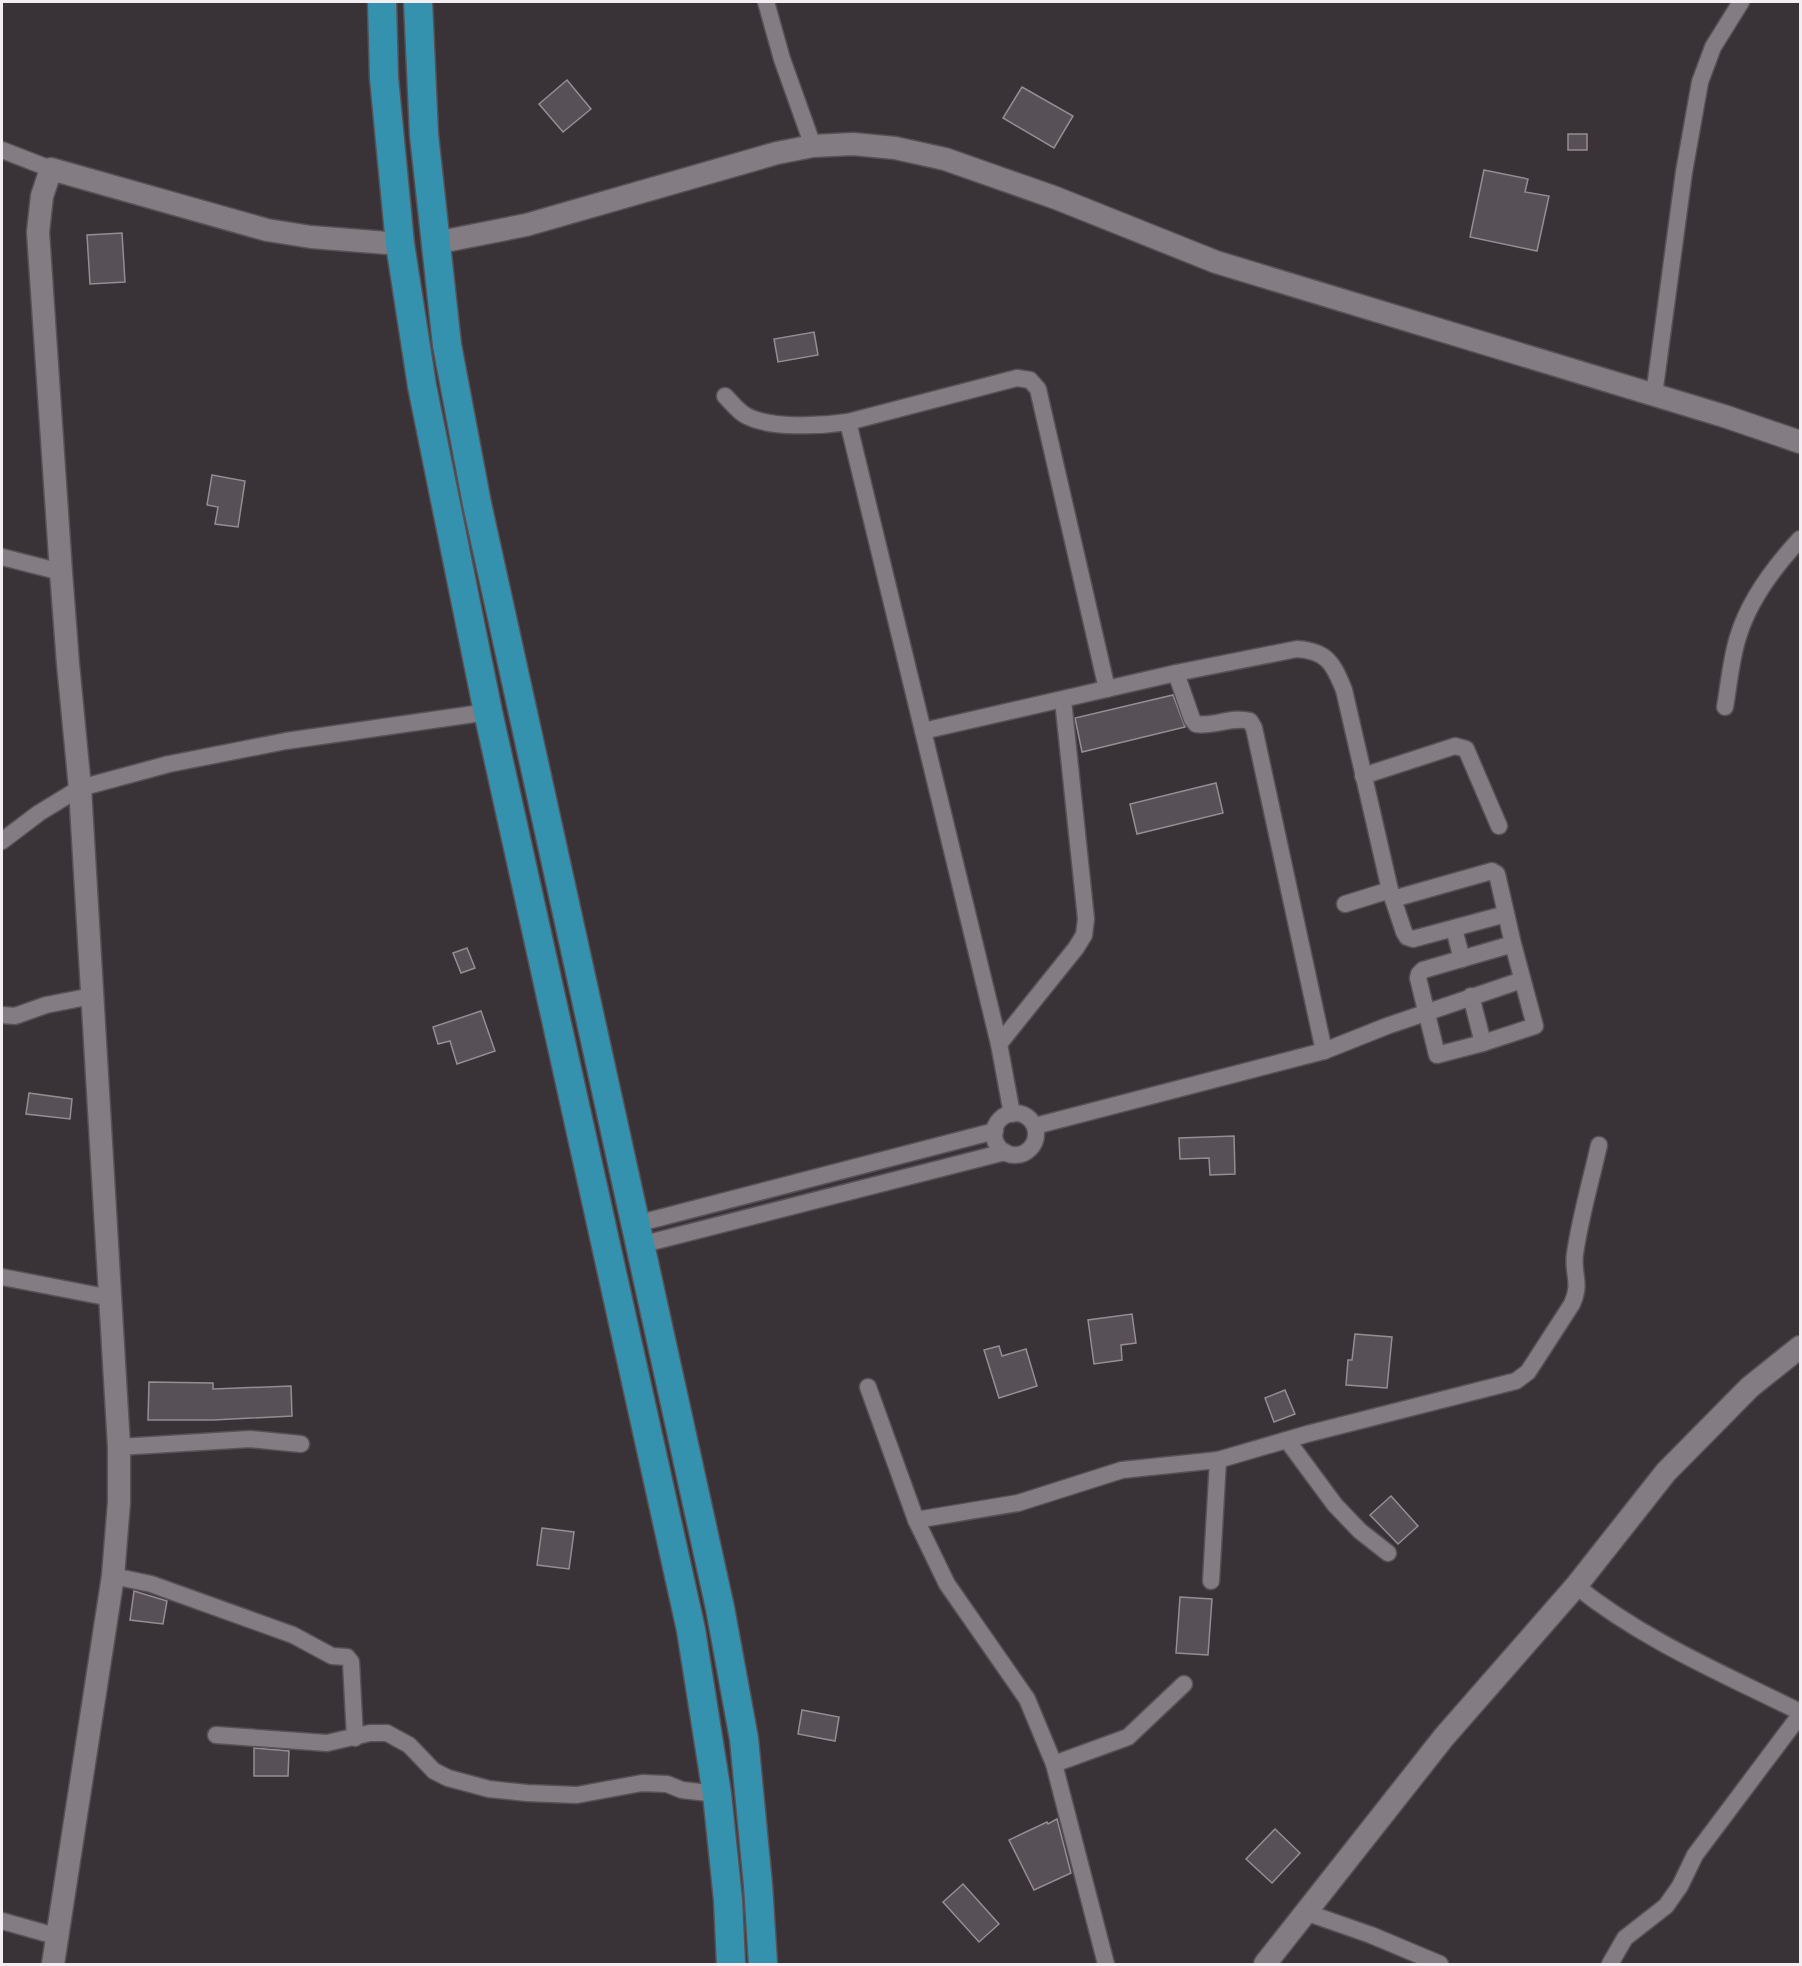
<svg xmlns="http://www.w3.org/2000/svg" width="1802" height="1966" font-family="'Fira Sans',sans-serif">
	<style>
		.building { fill: #575056; stroke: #948d93; stroke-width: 1.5 }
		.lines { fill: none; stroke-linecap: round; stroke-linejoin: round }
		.street-casing { stroke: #575156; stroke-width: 19 }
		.secondary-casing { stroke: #575156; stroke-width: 25 }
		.highway-casing { stroke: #575156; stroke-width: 31 }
		.street { stroke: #837c82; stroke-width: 16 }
		.secondary { stroke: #837c82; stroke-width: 22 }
		.highway { stroke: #3592ae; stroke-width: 28 }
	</style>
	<rect width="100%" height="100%" fill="#393338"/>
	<g class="building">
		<path d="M567 80 591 109 563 132 539 104Z"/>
		<path d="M1022 87 1073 116 1054 148 1003 118Z"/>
		<rect x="1568" y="134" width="19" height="16"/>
		<path d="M1484 170 1528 179 1525 192 1549 196 1537 251 1470 237Z"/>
		<path d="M122 233 125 282 90 284 87 235Z"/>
		<path d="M814 332 818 355 778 362 774 339Z"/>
		<path d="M212 475 245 481 238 527 215 524 218 507 207 505Z"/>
		<path d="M1173 695 1185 727 1082 752 1075 718Z"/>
		<path d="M1216 783 1223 813 1137 834 1130 804Z"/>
		<path d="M467 948 475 968 461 973 453 953Z"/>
		<path d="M481 1011 495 1051 457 1064 450 1041 438 1044 433 1027Z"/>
		<path d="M29 1093 72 1099 70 1119 26 1114Z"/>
		<path d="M1234 1136 1235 1174 1210 1175 1209 1158 1180 1159 1179 1138Z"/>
		<path d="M1132 1314 1136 1343 1121 1345 1122 1360 1094 1364 1088 1320Z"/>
		<path d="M1355 1334 1392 1337 1387 1388 1346 1385 1348 1360H1352Z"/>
		<path d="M999 1346 1002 1356 1026 1349 1037 1386 999 1398 984 1350Z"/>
		<path d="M149 1382 213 1383V1389L291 1386 292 1416 213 1420H148Z"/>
		<path d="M1285 1390 1295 1414 1274 1422 1265 1398Z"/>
		<path d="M1391 1496 1418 1526 1398 1544 1370 1515Z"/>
		<path d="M542 1528 574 1532 569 1569 537 1565Z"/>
		<path d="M134 1591 167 1601 163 1624 130 1620Z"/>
		<path d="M1180 1597 1212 1599 1208 1655 1176 1653Z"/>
		<path d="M802 1710 839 1717 835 1741 798 1734Z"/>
		<path d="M254 1748 289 1751 288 1776H254Z"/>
		<path d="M1057 1819 1071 1873 1034 1890 1009 1840 1047 1822 1048 1824Z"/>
		<path d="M1275 1829 1300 1853 1272 1883 1246 1859Z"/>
		<path d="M963 1884 999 1924 979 1942 943 1902Z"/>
	</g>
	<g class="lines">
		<g class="street-casing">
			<g id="street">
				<path d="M766 2 782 59 813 146"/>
				<path d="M2 150 51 169"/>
				<path d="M1654 395 1684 172 1700 82 1713 47 1741 2"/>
				<path d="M725 396C731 402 738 411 745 415 769 429 821 426 848 422L1017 378 1030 380 1038 389 1107 689"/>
				<path d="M848 422 999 1044 1012 1114"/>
				<path d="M2 557 61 572"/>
				<path d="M1176 673 1192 719 1196 724C1214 727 1232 716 1250 721L1254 728 1324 1051"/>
				<path d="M1725 707C1729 684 1731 659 1738 637 1749 600 1774 567 1800 539"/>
				<path d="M923 731 1176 673 1297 649C1327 651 1333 663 1344 690L1390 890 1404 932 1407 937 1413 939 1506 914"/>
				<path d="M1363 776 1455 746 1466 749 1499 826"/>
				<path d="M2 841 39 813 80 788 169 764 286 741 488 712"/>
				<path d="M1393 899 1492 871 1497 874 1513 944 1535 1026 1483 1043 1437 1055 1418 978 1419 974 1423 970 1513 944"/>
				<path d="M1345 904 1390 890"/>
				<path d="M1454 929 1462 959"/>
				<path d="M1471 996 1483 1043"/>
				<path d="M2 1015 15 1016 46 1005 92 996"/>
				<path d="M999 1044 1076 948 1084 935 1086 919 1063 700"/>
				<circle cx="1015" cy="1134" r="21"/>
				<path d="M1035 1126 1324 1051 1387 1026 1522 980"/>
				<path d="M636 1224 995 1131"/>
				<path d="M640 1245 1005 1152"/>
				<path d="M2 1277 111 1298"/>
				<path d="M868 1387 916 1520 947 1584 1027 1699 1054 1764 1106 1964"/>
				<path d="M1287 1440 1335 1505 1360 1531 1388 1553"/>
				<path d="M119 1447 250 1439 301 1444"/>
				<path d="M916 1520 1018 1503 1122 1470 1218 1460 1307 1434 1516 1381 1528 1372 1572 1304C1582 1282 1572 1274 1575 1254 1580 1218 1591 1181 1599 1145"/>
				<path d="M113 1576 151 1584 293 1635 332 1656 347 1657 351 1662 355 1738"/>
				<path d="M1211 1581 1218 1460"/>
				<path d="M1576 1586C1643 1640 1724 1674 1800 1712"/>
				<path d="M216 1735 327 1743 370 1733H387L409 1745 434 1771 448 1778 489 1789 527 1793 577 1795 642 1783 667 1784 682 1790 717 1794"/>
				<path d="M1054 1764 1128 1737 1184 1684"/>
				<path d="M1305 1912 1371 1935 1440 1964"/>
				<path d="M2 1921 59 1937"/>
				<path d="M1610 1964 1625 1938 1666 1906 1680 1886 1695 1855 1800 1715"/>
			</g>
		</g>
		<g class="secondary-casing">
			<g id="secondary">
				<path d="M435 243 526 225 777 153 813 146 853 144 895 148 945 159 1056 198 1216 262 1724 416 1800 442"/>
				<path d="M53 1964 113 1576 119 1502V1447L80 788 68 664 61 572 38 232 42 196 51 169 267 230 311 237 400 244"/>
				<path d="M1265 1964 1444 1737 1576 1586 1666 1472 1750 1387 1800 1347"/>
			</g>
		</g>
		<g class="highway-casing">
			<g id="highway">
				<path d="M382 2 384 78 400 244 422 386 488 712 691 1630 717 1794 728 1900 731 1964"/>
				<path d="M418 2 424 135 447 345 477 504 720 1608 744 1739 758 1885 763 1964"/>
			</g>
		</g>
		<use href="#street" class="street"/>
		<use href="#secondary" class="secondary"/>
		<use href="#highway" class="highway"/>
	</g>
	<rect width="1802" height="1966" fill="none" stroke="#f2eef2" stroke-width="6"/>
</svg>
